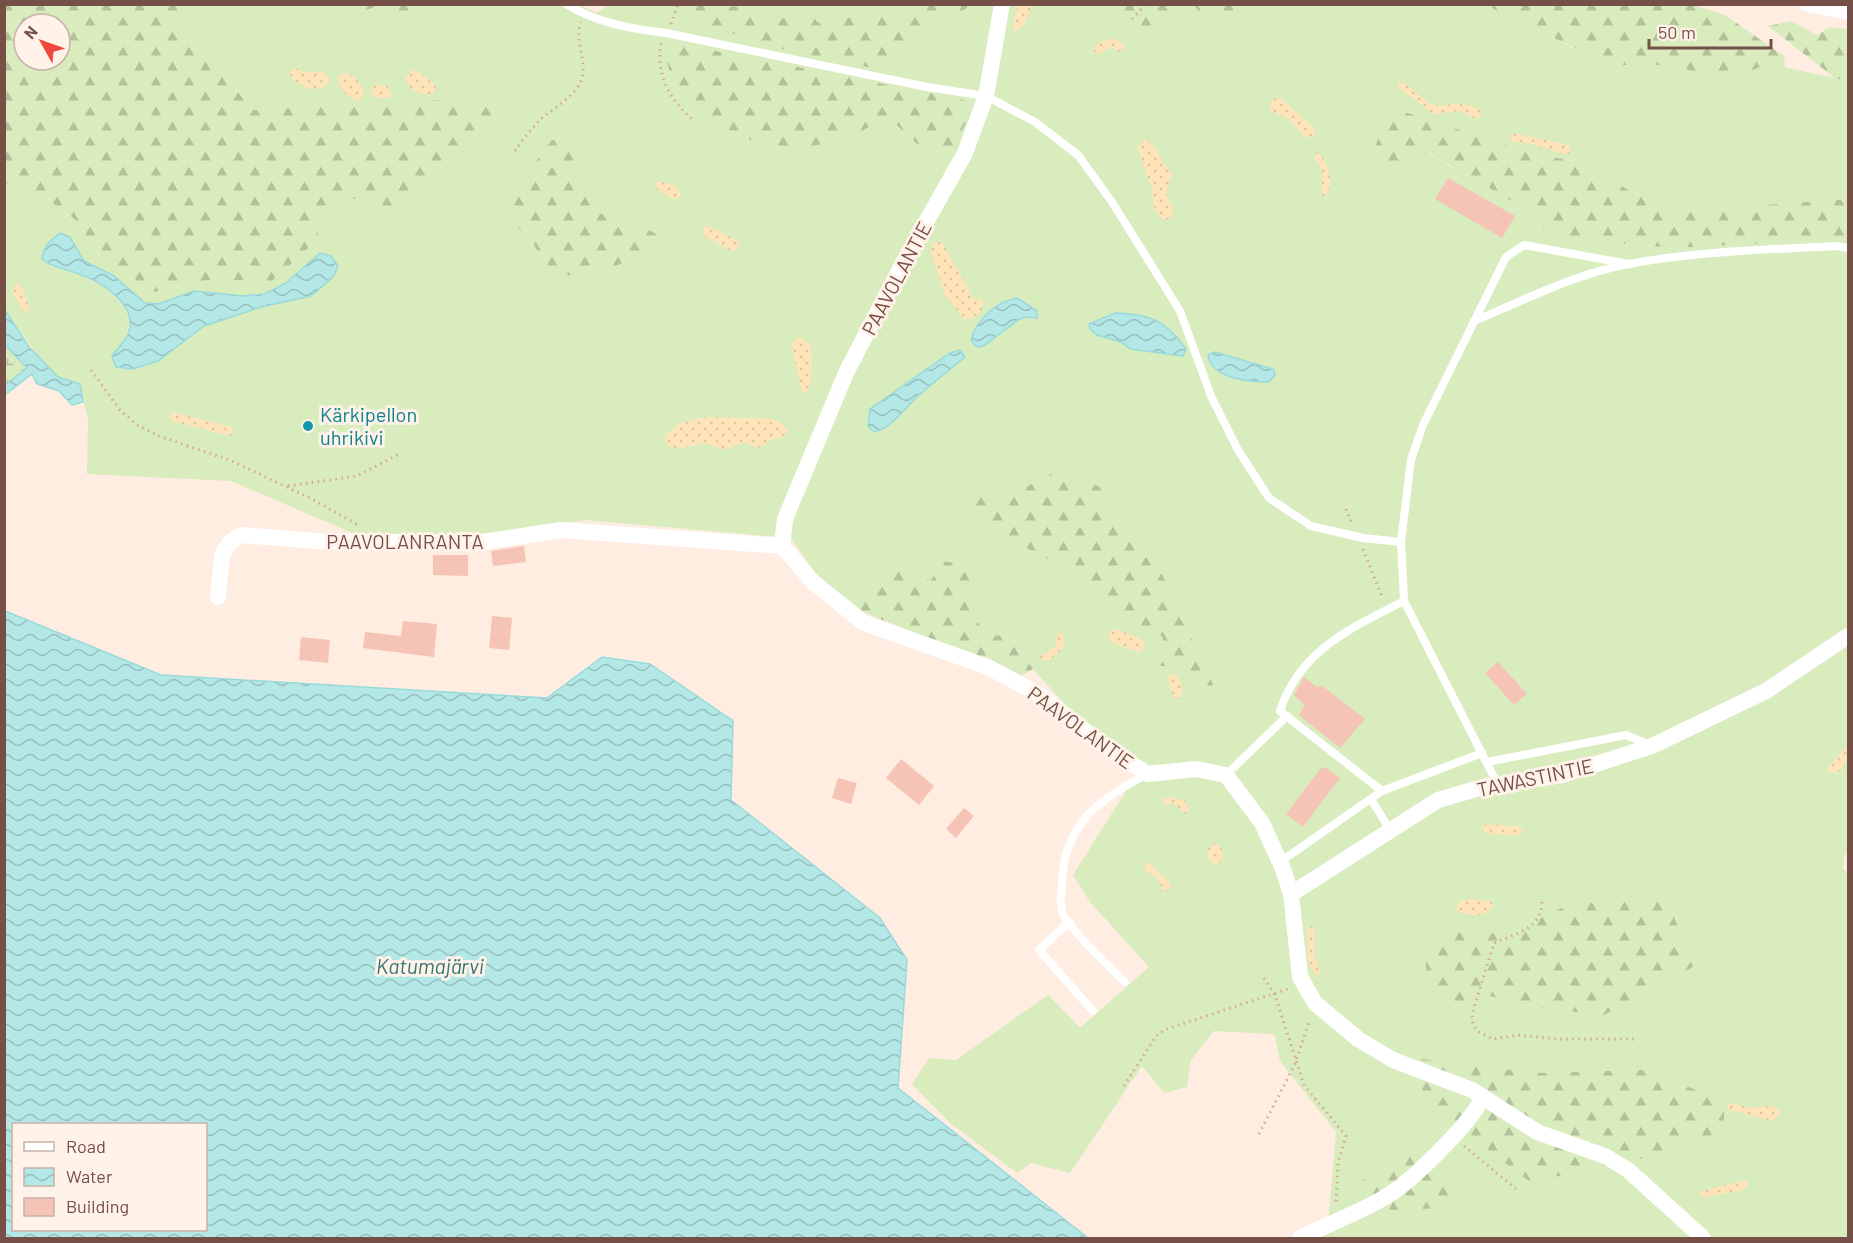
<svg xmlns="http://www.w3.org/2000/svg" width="1853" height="1243" font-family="Barlow,sans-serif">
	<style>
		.grass { fill: #d8ecbe; fill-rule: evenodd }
		.forest { fill: url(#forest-firs); fill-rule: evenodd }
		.wetland { fill: url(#wetland-marsh) }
		.sand { fill: url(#sand-dots) }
		.water { fill: url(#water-waves); stroke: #99dada; stroke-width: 1.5; fill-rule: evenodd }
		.building { fill: #f5c4b6 }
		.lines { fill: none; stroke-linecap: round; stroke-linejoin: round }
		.path { stroke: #d9a799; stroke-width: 3; stroke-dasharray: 1.5 4.5; stroke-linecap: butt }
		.lane { stroke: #fff; stroke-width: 8 }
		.street { stroke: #fff; stroke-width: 16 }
		.culture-dot { fill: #0f9aa8; stroke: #fff2e8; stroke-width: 2 }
		.labels { text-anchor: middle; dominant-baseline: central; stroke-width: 6; stroke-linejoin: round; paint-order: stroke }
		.street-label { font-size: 20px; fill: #764f46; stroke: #fff2e8 }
		.culture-label { font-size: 20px; fill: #0d838f; stroke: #fff2e8; text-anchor: start }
		.water-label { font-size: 21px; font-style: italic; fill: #367675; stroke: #fff2e8 }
	</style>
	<defs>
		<pattern id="forest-firs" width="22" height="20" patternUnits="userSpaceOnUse" patternTransform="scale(1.5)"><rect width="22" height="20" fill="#d8ecbe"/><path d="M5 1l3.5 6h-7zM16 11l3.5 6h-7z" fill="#b4c29c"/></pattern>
		<pattern id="wetland-marsh" width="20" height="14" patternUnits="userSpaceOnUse" patternTransform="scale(1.5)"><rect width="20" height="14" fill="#d8ecbe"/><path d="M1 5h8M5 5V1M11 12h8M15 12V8" fill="none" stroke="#b4c29c"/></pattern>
		<pattern id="sand-dots" width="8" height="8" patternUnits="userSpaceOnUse" patternTransform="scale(1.5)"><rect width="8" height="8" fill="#ffe4b9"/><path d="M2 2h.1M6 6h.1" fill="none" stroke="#dec5a0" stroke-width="1.8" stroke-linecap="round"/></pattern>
		<pattern id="water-waves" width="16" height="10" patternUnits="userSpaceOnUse" patternTransform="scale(1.5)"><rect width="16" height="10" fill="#b4e8e7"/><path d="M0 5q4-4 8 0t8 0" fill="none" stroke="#97bebd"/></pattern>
	</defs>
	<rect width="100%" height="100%" fill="#feede0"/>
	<path class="grass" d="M421 4 579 5 597 13 609 4H1495L1500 12 1573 48 1629 65H1677L1711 79 1730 80 1766 63 1848 81V199L1668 212 1577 161 1536 155 1388 106 1375 153 1426 152 1534 214 1548 237 1673 248 1848 239V852L1844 857 1843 869 1848 872V1238H1302L1328 1224 1336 1132 1280 1061 1275 1036 1271 1034 1214 1031 1191 1060 1187 1087 1164 1093 1142 1066 1070 1173 1031 1163 1017 1173 950 1123 912 1084 929 1058 956 1060 1048 995 1080 1028 1149 967 1090 902 1073 875 1143 764 1102 745 1033 669 1011 635 986 636 970 608 969 567 930 582 909 564 858 610 815 573 791 538 586 520 459 539 357 535 231 481 87 474 88 420 80 384 58 377 44 365 5 310V183L35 190 77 221 97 254 154 292 207 280 272 281 316 241 324 212 343 194 328 106 253 110 183 26 179 5H353L359 12 376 7 421 17ZM675 43 965 100 971 114 916 143 888 117ZM576 189 598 213 613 216 551 271 533 244 516 225ZM70 237 84 261 114 276 145 303 158 304 194 291 243 296 265 294 286 283 320 253 311 296 261 307 204 326 158 361 122 344C150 297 86 275 51 266ZM1103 488 1116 527 1162 574 1213 684 1185 669 1162 645 1163 637 1103 610 1074 572 992 531 958 495ZM1573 903 1429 994 1442 927 1476 937 1516 928ZM1642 1070 1724 1100V1107L1536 1073ZM1416 1142 1450 1195 1444 1208Z"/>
	<g class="forest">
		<path d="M5 4 179 5 183 26 253 110 441 100 506 106 388 211 343 195 324 212 316 241 272 281 207 280 154 292 97 254 77 221 35 190 5 183ZM24 24H60V60H24Z"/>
		<path d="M1493 4 1693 5 1725 15 1784 56 1785 68 1766 64 1722 84 1677 65H1609L1492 8Z"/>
		<path d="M353 5H421L422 18 376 7 359 12Z"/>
		<path d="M692 5 750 7 781 19 809 11 818 23 853 17 866 22 886 14 907 17 909 5H967V8L929 27 886 71 759 44 692 18 695 8Z"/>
		<path d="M1118 5H1181L1180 12 1155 38 1137 36Z"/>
		<path d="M1194 5H1238L1240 10 1217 12 1203 16Z"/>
		<path d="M1791 21 1817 35 1830 27 1848 29V81L1835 78 1768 26Z"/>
		<path d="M675 43 965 100 971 114 947 157 916 143 888 117 850 137 781 154 696 114 673 88 667 61Z"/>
		<path d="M1387 106 1536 155 1577 161 1668 212 1848 199V239L1673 248 1548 237 1534 214 1427 152 1413 167 1383 164 1374 153Z"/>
		<path d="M552 140 581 141 577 187 598 213 621 218 657 234 643 254 586 279 551 271 533 244 516 225 506 201Z"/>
		<path d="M1059 470 1103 488 1116 527 1162 574 1213 684 1205 708 1185 669 1155 665 1152 656 1162 646 1163 637 1103 610 1074 572 992 531 957 495 1016 492Z"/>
		<path d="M889 561 909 564 930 582 943 561 969 566 970 608 986 636 1011 635 1033 669 1021 676 858 610Z"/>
		<path d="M1668 901 1693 967 1604 1015 1539 1008 1486 995 1461 1008 1429 994 1425 956 1442 927 1476 937 1516 928 1573 903Z"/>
		<path d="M1414 1058 1536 1073 1642 1070 1724 1100V1131L1640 1159 1530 1182 1473 1138 1422 1091Z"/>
		<path d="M1416 1141 1450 1195 1444 1208 1391 1210 1361 1182Z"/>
	</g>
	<path class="wetland" d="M4 345 27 368 5 385H4Z"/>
	<g class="sand">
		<path d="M1018 5H1032L1024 25 1016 31 1012 27Z"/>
		<path d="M1111 38 1124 44 1123 50 1119 52 1111 47 1097 55 1094 53 1097 44Z"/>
		<path d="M294 68 304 72H323L329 78 328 84C316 94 301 87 291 77L290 72Z"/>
		<path d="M412 70 419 72 436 86 434 93C422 97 409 90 405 79Z"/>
		<path d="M343 73C355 74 365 85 363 97L358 101C347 96 338 90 338 77Z"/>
		<path d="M1402 81 1430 104 1441 106 1458 103 1479 108 1482 116 1476 119 1461 111 1434 114 1399 88 1398 83Z"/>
		<path d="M375 84 387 86 392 95 389 98 373 97 371 92Z"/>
		<path d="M1275 98 1281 99 1314 128 1315 135 1305 138 1290 120 1271 111 1270 103Z"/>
		<path d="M1514 133 1568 145 1571 148 1570 153 1565 154 1527 143 1512 142 1510 136Z"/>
		<path d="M1146 139C1160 148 1160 164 1172 173L1166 193 1173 209 1171 218 1164 220 1155 212 1152 188 1137 148Z"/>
		<path d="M1317 152C1329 162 1337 188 1322 198 1319 182 1329 172 1314 159Z"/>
		<path d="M662 181 678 188 681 197 672 199 654 187 656 183Z"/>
		<path d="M705 226C709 226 737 240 740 242L734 252 704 236 703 229Z"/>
		<path d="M934 242H942L973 298 983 300 982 310 975 318 964 319 945 295 930 250Z"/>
		<path d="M16 283 22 286 30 311H23L12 291Z"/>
		<path d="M799 337 810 345C813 360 813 377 808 392L803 393C801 390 791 347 792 342Z"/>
		<path d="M172 412 232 427 233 432 231 436 172 421 169 417Z"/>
		<path d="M709 417 775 419 788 430 784 437 774 439 758 448 744 442C737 444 732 449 726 449 719 450 713 445 707 444 694 442 669 458 665 438 676 421 690 420 709 417Z"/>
		<path d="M1117 629 1141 639 1146 644 1143 650 1139 652 1115 644 1109 639V634L1112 630Z"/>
		<path d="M1058 632 1064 636 1063 648 1050 660H1043L1040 656 1055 647Z"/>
		<path d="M1174 674C1182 680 1184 690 1180 699L1174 697 1167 679 1169 675Z"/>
		<path d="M1848 745C1849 758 1847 764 1837 773H1829L1828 767Z"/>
		<path d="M1169 797 1186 801 1189 811 1186 814 1173 803 1163 805 1162 799Z"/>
		<path d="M1486 824 1520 827 1523 832 1519 836 1486 833 1483 828Z"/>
		<path d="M1215 843 1222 849 1223 859 1216 865C1209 861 1208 857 1208 849Z"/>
		<path d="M1144 863H1149L1170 883 1171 887 1167 891 1163 890 1158 879 1145 870Z"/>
		<path d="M1472 899 1491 901 1493 906C1484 918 1471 917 1458 911L1457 907 1460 901Z"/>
		<path d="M1310 926 1315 930 1314 955 1321 973 1316 975 1309 965 1307 929Z"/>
		<path d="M1726 1102 1752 1108 1773 1106 1781 1112 1774 1120H1768L1728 1109Z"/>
		<path d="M1746 1180 1748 1185 1742 1190 1702 1198 1699 1192Z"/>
	</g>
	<g class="water">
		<path d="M60 233 70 237 84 261 114 276 145 303 158 304 194 291 243 296 265 294 286 283 320 253 331 256 338 266 333 277 311 296 261 307 204 326 158 361 133 369 116 367 112 356C117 349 125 342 128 334 140 304 99 280 76 273 63 268 53 268 42 259 43 246 51 240 60 233Z"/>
		<path d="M1017 298 1037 311V318L1024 317 1018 320 985 345 979 347 974 345 971 339C978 318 996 302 1017 298Z"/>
		<path d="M5 310 29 347 58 377 80 384 83 402 72 405 59 391 37 384 32 374 5 395V385L27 368 5 345Z"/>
		<path d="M1115 313C1150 314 1165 320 1186 349L1183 356 1130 349 1121 342 1097 335 1090 329 1089 324Z"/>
		<path d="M960 350 965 357C949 370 933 383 918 396 904 409 893 427 874 432L868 426 870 409 950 353Z"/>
		<path d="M1215 352 1269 368 1274 370 1275 375 1269 382C1251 382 1211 379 1208 355Z"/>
		<path d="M5 611 161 675 547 698 602 657 650 664 733 721 731 800 880 918 907 960 898 1088 1088 1238H5ZM14 1124H206V1230H14Z"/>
	</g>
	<g class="building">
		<path d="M1448 178 1515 216 1502 238 1435 199Z"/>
		<path d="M524 546 526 562 493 566 491 551Z"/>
		<path d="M433 555H468V576L433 575Z"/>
		<path d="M492 616 512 618 509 650 489 648Z"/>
		<path d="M403 621 437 624 434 657 363 648 365 632 401 636Z"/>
		<path d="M301 637 330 640 328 663 299 660Z"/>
		<path d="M1498 662 1527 694 1514 705 1485 673Z"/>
		<path d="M1304 677 1318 688 1321 685 1365 719 1340 748 1299 715 1305 705 1294 695Z"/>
		<path d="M901 759 934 786 919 805 886 778Z"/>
		<path d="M1321 768H1326L1340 778 1303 827 1286 814Z"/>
		<path d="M838 778 857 783 851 804 832 798Z"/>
		<path d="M964 808 974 816 956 838 946 829Z"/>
	</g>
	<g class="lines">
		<g class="path">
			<path d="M1132 19 1146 4"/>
			<path d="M671 24 678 4"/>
			<path d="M661 43C656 78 670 100 695 122"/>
			<path d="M515 151C523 139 532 128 542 118 555 107 577 95 582 78 587 59 574 42 581 22"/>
			<path d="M91 370 120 410 136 424 159 436 232 461 310 498 360 526"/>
			<path d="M288 486 357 476 401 453"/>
			<path d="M1346 509 1352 524"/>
			<path d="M1363 549 1383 599"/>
			<path d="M1542 902C1541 930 1516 933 1494 943L1472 1014 1473 1024 1477 1031 1493 1039 1518 1035 1556 1039H1635"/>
			<path d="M1264 978 1275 995 1304 1085 1346 1136 1338 1162 1336 1204"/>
			<path d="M1124 1086 1156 1036 1164 1030 1288 989"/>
			<path d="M1259 1134 1295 1064 1310 1019"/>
			<path d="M1464 1146 1516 1189"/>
		</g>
		<g class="lane">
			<path d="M566 4C597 23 631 29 666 33L927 87 986 96 1035 122 1078 155 1112 202 1180 311 1211 396 1238 450 1269 498 1311 526 1363 538 1401 542"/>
			<path d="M1474 321C1525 300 1574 274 1629 264 1696 251 1767 250 1835 246L1848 248"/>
			<path d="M1404 601C1351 628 1300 650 1280 711L1382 791 1482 753"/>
			<path d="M1487 762 1626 735 1650 745"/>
			<path d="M1226 775 1287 716"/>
			<path d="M1498 785 1404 601 1401 542 1411 460 1423 425 1506 257 1524 245 1629 264"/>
			<path d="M1371 799 1390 830"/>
			<path d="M1280 862 1382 791"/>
			<path d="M1069 922 1039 950 1093 1011"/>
			<path d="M1125 982C1109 966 1076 936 1065 918 1059 908 1061 893 1062 882 1064 824 1100 798 1148 774"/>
		</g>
		<g class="street">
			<path d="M1002 4 986 96 965 153 903 263 846 373 785 519 782 546 813 582 864 623 988 667 1040 695 1109 750 1148 774 1196 769 1226 775 1262 823 1283 869 1291 894 1300 977 1315 1003 1358 1039 1393 1060 1472 1090 1537 1132 1605 1156 1628 1170 1703 1238"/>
			<path d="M1808 4 1848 12"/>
			<path d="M218 597 222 555 230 542 241 535 316 541 476 543 561 530 782 546"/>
			<path d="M1291 894 1438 800 1483 787 1562 775 1652 746 1766 691 1848 636"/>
			<path d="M1300 1238C1328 1224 1361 1212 1387 1196 1412 1181 1471 1123 1483 1097"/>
		</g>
	</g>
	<circle class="culture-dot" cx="308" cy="426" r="6"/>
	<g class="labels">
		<g class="street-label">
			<text transform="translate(896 278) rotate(-62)">PAAVOLANTIE</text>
			<text x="405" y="541">PAAVOLANRANTA</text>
			<text transform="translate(1081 727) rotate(36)">PAAVOLANTIE</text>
			<text transform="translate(1535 777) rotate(-12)">TAWASTINTIE</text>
		</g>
		<g class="culture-label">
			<text x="320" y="414">Kärkipellon<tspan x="320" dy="23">uhrikivi</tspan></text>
		</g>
		<g class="water-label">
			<text x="430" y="965">Katumajärvi</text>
		</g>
	</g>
	<rect width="1853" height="1243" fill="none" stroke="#764f46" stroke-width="12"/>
	<rect x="12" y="1123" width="195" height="108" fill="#fff2e8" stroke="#c8b1a7" stroke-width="1.5"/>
	<rect x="24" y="1142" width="30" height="9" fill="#ffffff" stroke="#c8b1a7" stroke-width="1.5"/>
	<text x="66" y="1153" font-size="18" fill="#764f46">Road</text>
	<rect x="24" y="1168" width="30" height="18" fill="url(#water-waves)" stroke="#c8b1a7" stroke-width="1.5"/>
	<text x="66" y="1183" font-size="18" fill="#764f46">Water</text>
	<rect x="24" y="1198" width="30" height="18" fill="#f5c4b6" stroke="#c8b1a7" stroke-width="1.5"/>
	<text x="66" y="1213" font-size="18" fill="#764f46">Building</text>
	<g transform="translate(42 42) rotate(310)"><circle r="28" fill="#fff2e8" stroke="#c8b1a7" stroke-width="1.5"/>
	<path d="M0-4.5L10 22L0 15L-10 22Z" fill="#f0473d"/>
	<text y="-9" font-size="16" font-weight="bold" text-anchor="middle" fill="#764f46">N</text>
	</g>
	<path d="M1649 39v9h122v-9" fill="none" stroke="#764f46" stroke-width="3"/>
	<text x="1658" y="39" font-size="18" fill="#764f46" stroke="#fff2e8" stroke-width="4.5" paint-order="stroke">50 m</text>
</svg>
